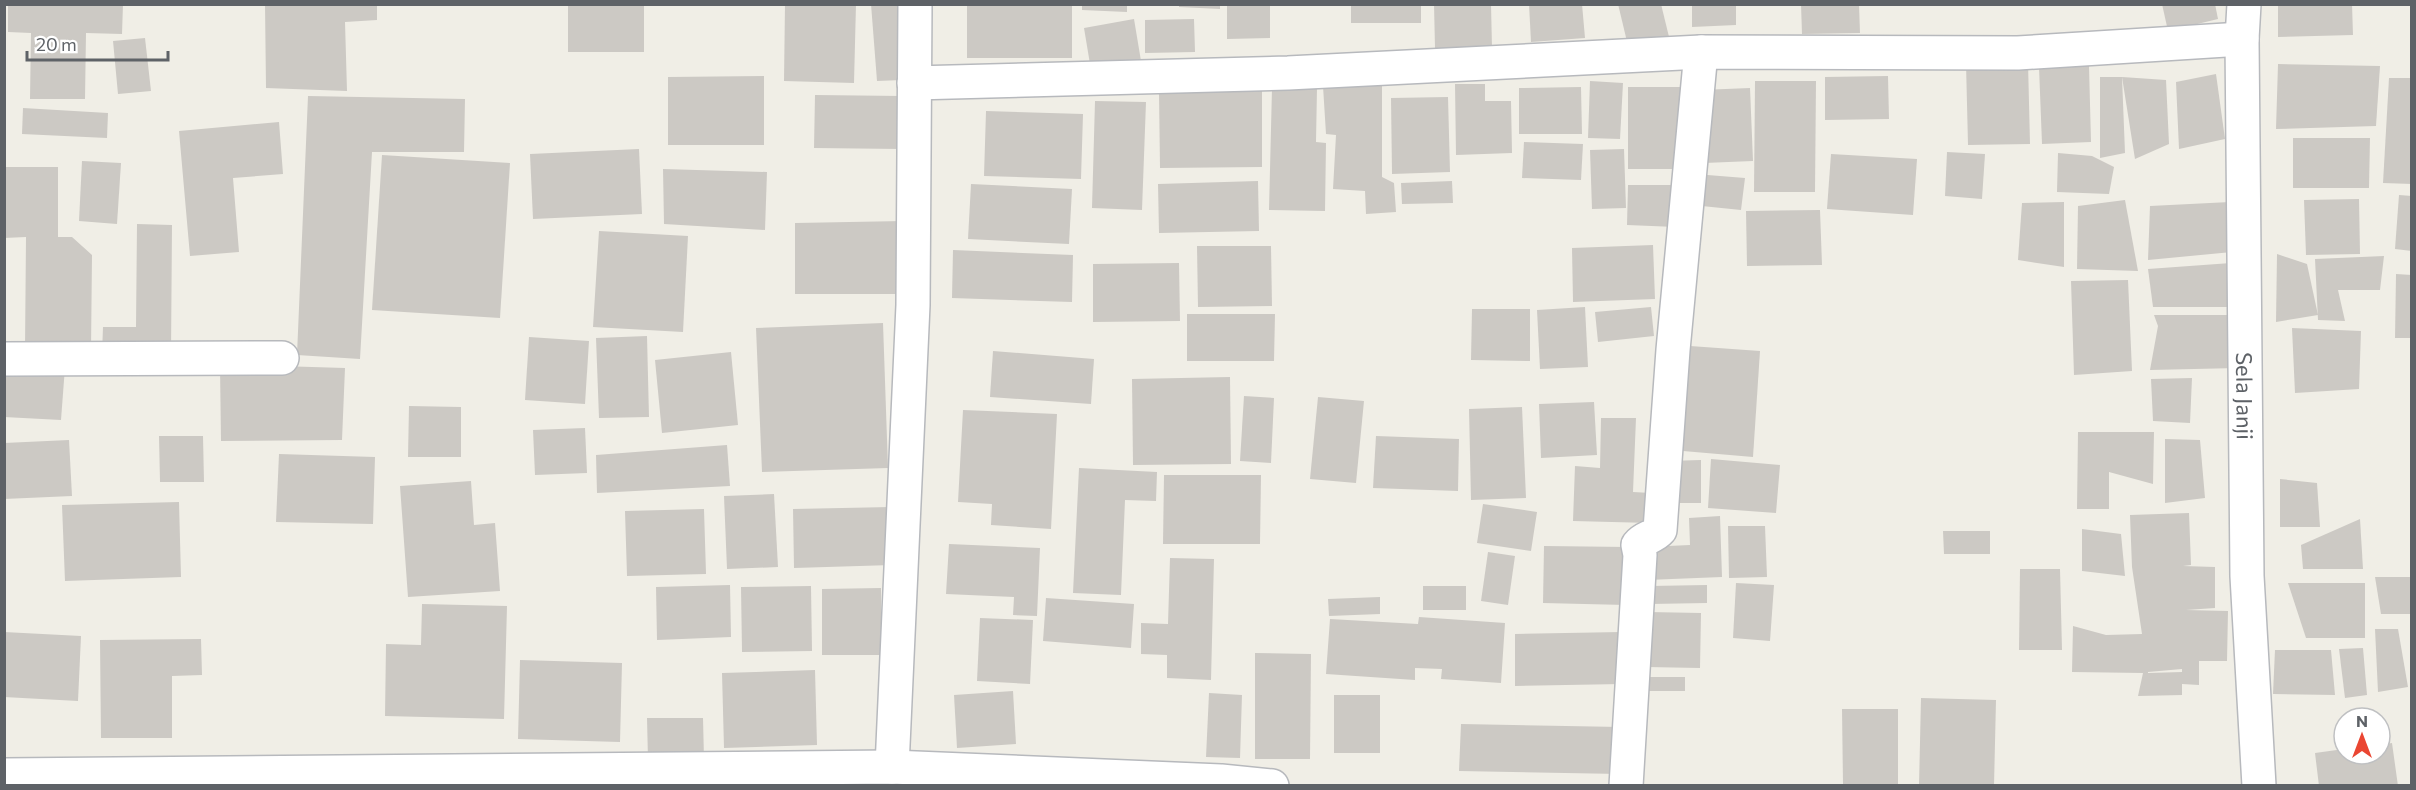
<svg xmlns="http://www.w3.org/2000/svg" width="2416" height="790" font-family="Commissioner,sans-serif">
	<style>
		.building { fill: #ccc9c4; fill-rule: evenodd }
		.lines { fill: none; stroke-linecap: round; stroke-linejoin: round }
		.minor-casing { stroke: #b7b9bd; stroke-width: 36 }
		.minor { stroke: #fff; stroke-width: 33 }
		.labels { text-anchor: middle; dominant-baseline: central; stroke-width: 4.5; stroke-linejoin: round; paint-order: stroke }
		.street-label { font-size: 22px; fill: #5e6267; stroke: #fff }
	</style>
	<rect width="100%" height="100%" fill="#f0eee6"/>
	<g class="building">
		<path d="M8 4H123L122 34 86 33 85 99H30L31 33 8 32Z"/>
		<path d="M265 4H377V20L345 22 347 91 266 88Z"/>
		<rect x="568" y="4" width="76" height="48"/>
		<path d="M785 4H856L854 83 784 81Z"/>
		<path d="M871 4H898L902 80 877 81Z"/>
		<rect x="967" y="4" width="105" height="54"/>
		<path d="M1082 4H1127V12L1082 10Z"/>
		<path d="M1179 4H1220V9L1179 7Z"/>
		<path d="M1227 4H1270V38L1227 39Z"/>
		<rect x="1351" y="4" width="70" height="19"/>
		<path d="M1434 4H1491L1492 48H1435Z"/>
		<path d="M1529 4H1582L1585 38 1531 42Z"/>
		<path d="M1618 4H1661L1670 41 1629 50Z"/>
		<path d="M1692 4H1736V25L1692 27Z"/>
		<path d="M1801 4H1859L1860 33 1802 34Z"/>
		<path d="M2162 4H2215L2218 19 2168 31Z"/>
		<path d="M2278 4H2352L2353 35 2278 37Z"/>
		<path d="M1134 19 1141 61 1091 70 1084 28Z"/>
		<path d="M1194 19 1195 52 1145 53V20Z"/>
		<path d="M145 38 151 91 118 94 113 41Z"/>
		<path d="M2028 62 2030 144 1968 145 1966 63Z"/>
		<path d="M2278 64 2380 66 2376 126 2276 129Z"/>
		<path d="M2089 66 2091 142 2042 144 2039 67Z"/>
		<path d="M2216 74 2225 139 2179 149 2176 82Z"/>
		<path d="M764 76V145H668V77Z"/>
		<path d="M1888 76 1889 119 1825 120V77Z"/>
		<path d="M2100 77H2122L2125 153 2100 158Z"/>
		<path d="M2122 77 2166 80 2169 144 2135 159Z"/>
		<path d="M2389 78H2412V184L2383 183Z"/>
		<path d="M1590 81 1623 83 1620 139 1588 138Z"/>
		<path d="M1755 81H1816L1815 192H1754Z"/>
		<path d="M1455 84H1485V101H1511L1512 153 1456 155Z"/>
		<path d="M1382 85V177L1394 183 1396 212 1366 214 1365 191 1333 189 1336 135 1326 134 1323 86Z"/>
		<path d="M1581 87 1582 134H1519V88Z"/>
		<rect x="1628" y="87" width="54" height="82"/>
		<path d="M1272 88H1317L1316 142 1326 143 1325 211 1269 210Z"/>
		<path d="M1750 88 1753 161 1704 163 1701 90Z"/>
		<path d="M1262 91V167L1160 168 1159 93Z"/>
		<path d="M815 95 902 96 901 149 814 148Z"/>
		<path d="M308 96 465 99 464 152H372L360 359 297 355Z"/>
		<path d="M1448 97 1450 172 1392 174 1391 98Z"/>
		<path d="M1095 101 1146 102 1142 210 1092 208Z"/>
		<path d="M23 108 108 113 107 138 22 134Z"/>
		<path d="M986 111 1083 114 1081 179 984 176Z"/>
		<path d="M279 122 283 174 233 178 239 252 190 256 179 131Z"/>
		<path d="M2293 138H2370L2369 188H2293Z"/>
		<path d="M1524 142 1583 144 1581 180 1522 178Z"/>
		<path d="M639 149 642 214 533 219 530 154Z"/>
		<path d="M1624 149 1626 208 1592 209 1590 150Z"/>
		<path d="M1947 152 1985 154 1982 199 1945 196Z"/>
		<path d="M2058 153 2092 156 2114 167 2109 194 2057 192Z"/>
		<path d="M1831 154 1917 159 1913 215 1827 209Z"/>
		<path d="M382 155 510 163 500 318 372 310Z"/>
		<path d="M82 161 121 163 117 224 79 221Z"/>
		<path d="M4 167H58V237H72L92 255 91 350H25L26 237 4 238Z"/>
		<path d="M663 169 767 172 765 230 664 224Z"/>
		<path d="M1695 174 1745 178 1741 210 1692 205Z"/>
		<path d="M1258 181 1259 231 1159 233 1158 184Z"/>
		<path d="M1452 181 1453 203 1402 204 1401 183Z"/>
		<path d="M971 184 1072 189 1069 244 968 239Z"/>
		<path d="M1628 185H1677L1676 227 1627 225Z"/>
		<path d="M2399 195 2412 196V251L2395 249Z"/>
		<path d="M2359 199 2360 254 2306 255 2304 200Z"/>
		<path d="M2125 200 2138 271 2077 269 2078 206Z"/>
		<path d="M2064 202V267L2018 260 2022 203Z"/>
		<path d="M2230 202 2232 252 2148 260 2150 206Z"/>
		<path d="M1820 210 1822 265 1747 266 1746 211Z"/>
		<path d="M904 221V294H795V223Z"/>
		<path d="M137 224 172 225 171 355 102 354 103 327H136Z"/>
		<path d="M599 231 688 236 683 332 593 327Z"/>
		<path d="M1653 245 1655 299 1573 302 1572 248Z"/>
		<path d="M1197 246H1271L1272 306 1198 307Z"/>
		<path d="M953 250 1073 255 1072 302 952 298Z"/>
		<path d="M2277 254 2307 264 2318 315 2276 322Z"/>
		<path d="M2384 256 2380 290H2338L2345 321 2318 320 2315 259Z"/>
		<path d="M1179 263 1180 321 1093 322V264Z"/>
		<path d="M2231 263 2232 307H2153L2148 269Z"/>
		<path d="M2396 274 2412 275V338H2395Z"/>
		<path d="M2128 280 2132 371 2074 375 2071 281Z"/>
		<path d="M1585 307 1588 367 1540 369 1537 310Z"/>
		<path d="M1651 307 1654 336 1598 342 1595 312Z"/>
		<path d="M1472 309H1530V361L1471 360Z"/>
		<path d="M1187 314H1275L1274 361H1187Z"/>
		<path d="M2154 315H2233L2238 368 2150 370 2158 326Z"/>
		<path d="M883 323 888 468 762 472 756 328Z"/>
		<path d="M2292 328 2361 331 2359 389 2295 393Z"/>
		<path d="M647 336 649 417 599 418 596 338Z"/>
		<path d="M529 337 589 341 585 404 525 400Z"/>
		<path d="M1690 346 1760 351 1753 457 1683 451Z"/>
		<path d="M993 351 1094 359 1091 404 990 397Z"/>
		<path d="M731 352 738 425 662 433 655 360Z"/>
		<path d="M4 364 65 367 61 420 4 417Z"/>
		<path d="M279 366 345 368 342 440 221 441 220 367Z"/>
		<path d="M1230 377 1231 464 1133 465 1132 379Z"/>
		<path d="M2192 378 2190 423 2153 421 2151 379Z"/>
		<path d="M1244 396 1274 398 1271 463 1240 461Z"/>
		<path d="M1318 397 1364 401 1356 483 1310 479Z"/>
		<path d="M1594 402 1597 455 1541 458 1539 404Z"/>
		<path d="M409 406 461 407V457H408Z"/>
		<path d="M1522 407 1526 498 1471 500 1469 409Z"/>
		<path d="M963 410 1057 414 1051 529 991 525 992 504 958 502Z"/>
		<path d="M1601 418H1636L1633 492 1651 493V523L1573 521 1575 466 1600 468Z"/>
		<path d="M585 428 587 473 535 475 533 430Z"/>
		<path d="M2078 432H2154L2153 484 2109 472V509H2077Z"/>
		<path d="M159 436H203L204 482H160Z"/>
		<path d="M1376 436 1459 439 1458 491 1373 488Z"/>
		<path d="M2165 439 2200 440 2205 498 2165 503Z"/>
		<path d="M69 440 72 496 4 499V443Z"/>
		<path d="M727 445 730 486 597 493 596 455Z"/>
		<path d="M279 454 375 457 373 524 276 522Z"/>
		<path d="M1711 459 1780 465 1776 513 1708 508Z"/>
		<path d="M1701 460V503H1668V461Z"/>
		<path d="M1079 468 1157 472 1156 501 1125 500 1121 595 1073 593Z"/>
		<path d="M1164 475H1261L1260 544H1163Z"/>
		<path d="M2280 479 2317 483 2320 527H2280Z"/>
		<path d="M471 481 474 525 495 523 500 591 408 597 400 486Z"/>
		<path d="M774 494 778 567 727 569 724 496Z"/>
		<path d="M179 502 181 577 65 581 62 505Z"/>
		<path d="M1483 504 1537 512 1531 551 1477 543Z"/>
		<path d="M891 507 892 565 794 568 793 509Z"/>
		<path d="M704 509 706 574 627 576 625 511Z"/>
		<path d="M2189 513 2191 565 2183 566 2215 567V608L2186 610 2228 611 2227 661H2199V685L2182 684V695L2138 696 2143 673 2072 672 2073 626 2106 635 2142 634 2132 567 2130 515ZM2182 669V672L2148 673V672Z"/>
		<path d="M1720 516 1722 577 1647 580 1646 547 1690 545 1689 518Z"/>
		<path d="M2360 519 2363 569H2303L2301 545Z"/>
		<path d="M1728 526H1765L1767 577 1729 578Z"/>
		<path d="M2082 529 2121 534 2125 576 2082 571Z"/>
		<path d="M1943 531H1990V554H1944Z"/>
		<path d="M949 544 1040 548 1037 616 1013 615 1014 597 946 594Z"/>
		<path d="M1544 546 1628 547 1626 605 1543 603Z"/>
		<path d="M1488 552 1515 556 1508 605 1481 601Z"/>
		<path d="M1170 558 1214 559 1211 680 1167 678V655L1141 654V623L1168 624Z"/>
		<path d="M2020 569H2060L2062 650H2019Z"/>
		<path d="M2375 577H2412V614H2381Z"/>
		<path d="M1736 583 1774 585 1770 641 1733 638Z"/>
		<path d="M2288 583H2365V638H2306Z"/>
		<path d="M730 585 731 637 657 640 656 587Z"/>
		<path d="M1707 585V603L1650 604V586Z"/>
		<path d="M811 586 812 651 742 652 741 587Z"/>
		<rect x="1423" y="586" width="43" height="24"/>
		<path d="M881 588V655H822V589Z"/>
		<path d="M1380 597V614L1329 616 1328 599Z"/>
		<path d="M1046 598 1134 604 1131 648 1043 641Z"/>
		<path d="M422 604 507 606 504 719 385 716 386 644 421 645Z"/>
		<path d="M1648 612 1701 613 1700 668 1647 667Z"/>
		<path d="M1419 617 1505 623 1501 683 1441 679 1442 669 1415 668V680L1326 674 1330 619 1418 624Z"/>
		<path d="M980 618 1033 620 1030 684 977 681Z"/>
		<path d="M2375 629H2398L2408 687 2378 692Z"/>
		<path d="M4 632 81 636 78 701 4 697Z"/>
		<path d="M1621 632 1622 684 1515 686V634Z"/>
		<path d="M201 639 202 675 172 676V738H101L100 640Z"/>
		<path d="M2363 648 2367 695 2345 698 2339 649Z"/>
		<path d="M2275 650H2331L2335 695 2273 694Z"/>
		<path d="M1255 653 1311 654 1310 759H1255Z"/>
		<path d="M520 660 622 663 620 742 518 739Z"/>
		<path d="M815 670 817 745 724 748 722 673Z"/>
		<rect x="1645" y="677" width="40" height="14"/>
		<path d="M1013 691 1016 744 957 748 954 695Z"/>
		<path d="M1209 693 1242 695 1240 758 1206 757Z"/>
		<rect x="1334" y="695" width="46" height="58"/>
		<path d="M1921 698 1996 700 1994 786H1919Z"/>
		<path d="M1842 709H1898V784H1843Z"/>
		<path d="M647 718H703L704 759 648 760Z"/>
		<path d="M1461 724 1621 727 1620 774 1459 771Z"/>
		<path d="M2392 743 2398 786H2319L2315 753 2344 749V754H2380V745Z"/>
	</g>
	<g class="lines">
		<g class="minor-casing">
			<g id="minor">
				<path id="s1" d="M2244 4 2242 39 2247 576 2259 786"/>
				<path d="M914 83 1288 73 1701 52 2018 53 2242 39"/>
				<path d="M4 359 282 358"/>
				<path d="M892 767 913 305 915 4"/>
				<path d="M4 775 892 767 1221 781 1272 786"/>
				<path d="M1626 786 1640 555 1638 545C1644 537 1653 538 1660 530L1673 350 1701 52"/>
			</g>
		</g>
		<use href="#minor" class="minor"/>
	</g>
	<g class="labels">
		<g class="street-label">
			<text stroke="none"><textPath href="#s1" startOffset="392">Sela Janji</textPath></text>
		</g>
	</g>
	<rect width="2416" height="790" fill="none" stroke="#5e6267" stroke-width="12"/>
	<g transform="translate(2362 736)"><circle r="28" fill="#ffffff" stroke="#bfc0c2" stroke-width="1.5"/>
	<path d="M0-4.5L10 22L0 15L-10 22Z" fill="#ea4632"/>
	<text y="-9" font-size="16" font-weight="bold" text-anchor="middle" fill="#5e6267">N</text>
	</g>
	<path d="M27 51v9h141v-9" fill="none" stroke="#5e6267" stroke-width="3"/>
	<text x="36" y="51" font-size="18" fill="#5e6267" stroke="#ffffff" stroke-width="4.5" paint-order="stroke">20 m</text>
</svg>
